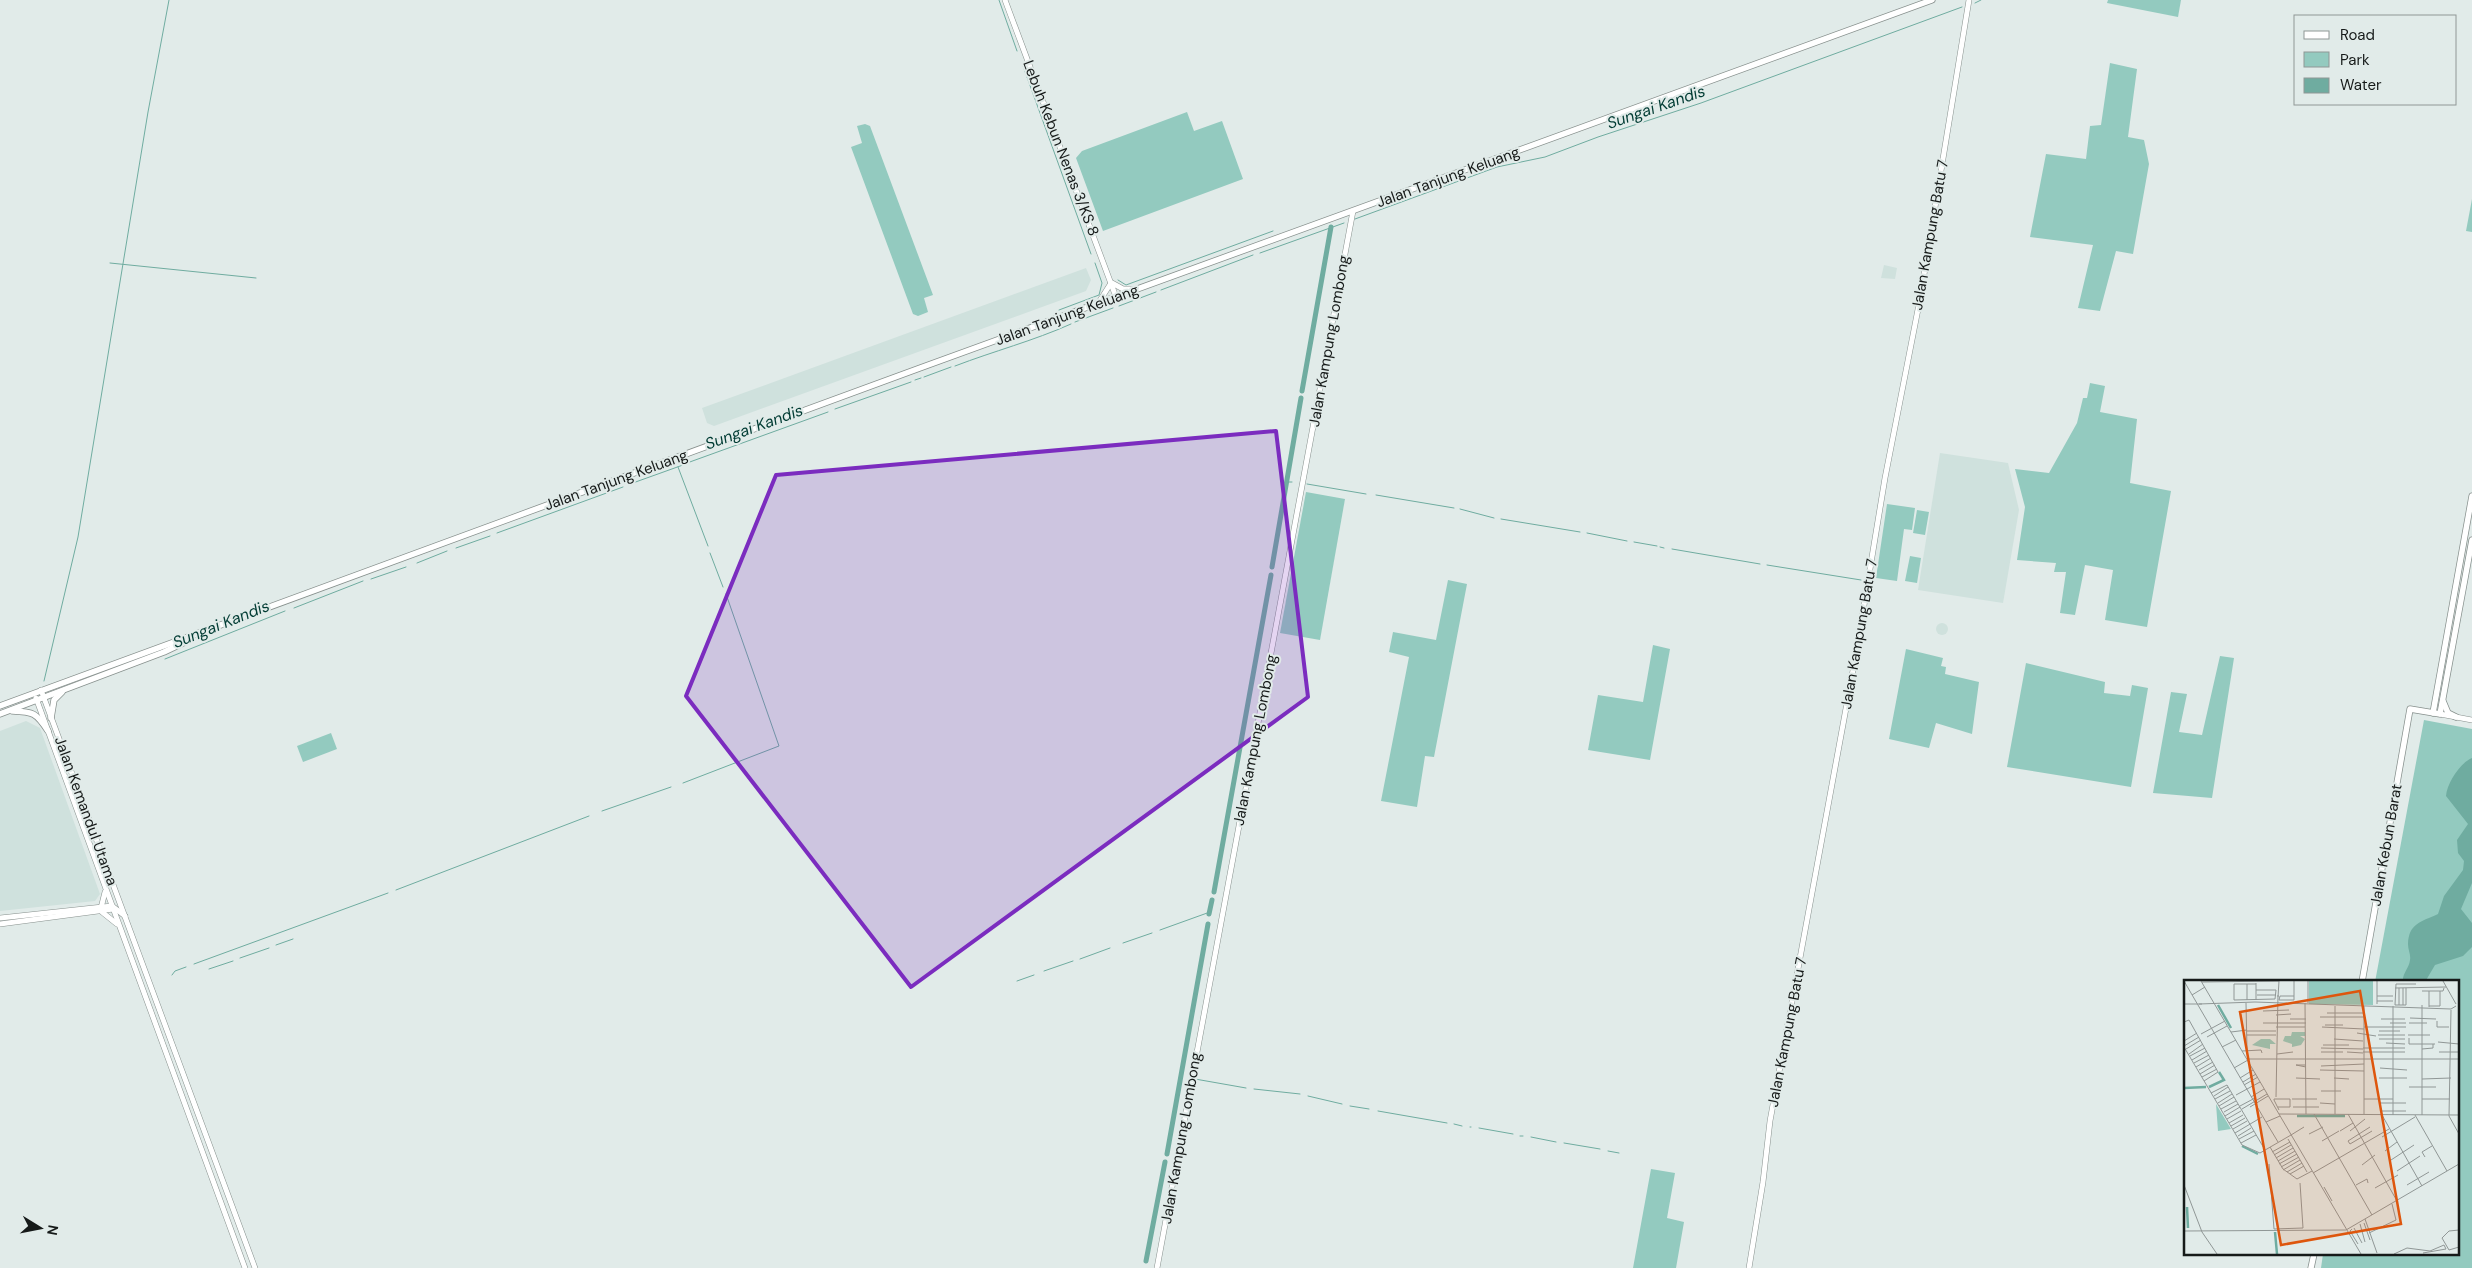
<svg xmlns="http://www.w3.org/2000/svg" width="2472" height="1268" font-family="'DM Sans',sans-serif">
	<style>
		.built { fill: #cfe1dd }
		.green { fill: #93cabf }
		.water { fill: #6faca0 }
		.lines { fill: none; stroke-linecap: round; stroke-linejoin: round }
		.stream { stroke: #6faca0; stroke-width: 1 }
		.canal { stroke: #6faca0; stroke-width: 5 }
		.tertiary-casing { stroke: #87908d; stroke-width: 6 }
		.secondary-casing { stroke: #87908d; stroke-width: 7 }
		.tertiary { stroke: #fff; stroke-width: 5 }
		.secondary { stroke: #fff; stroke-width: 5.5 }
		.marked { fill: #7b2cbf; fill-opacity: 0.2; stroke: #7b2cbf; stroke-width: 4; stroke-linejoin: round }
		.labels { text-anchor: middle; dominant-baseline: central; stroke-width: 4; stroke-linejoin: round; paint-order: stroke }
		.street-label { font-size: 15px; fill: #161a19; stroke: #e1ebe9 }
		.water-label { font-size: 16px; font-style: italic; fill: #003b33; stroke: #e1ebe9 }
		.inset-river { fill: none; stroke: #6faca0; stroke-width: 2.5 }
		.inset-road { fill: none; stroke: #909796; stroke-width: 1 }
		.view { fill: #de560d; fill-opacity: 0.15; stroke: #de560d; stroke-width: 2.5 }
		.inset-edge { fill: none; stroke: #161a19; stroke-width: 2.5 }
	</style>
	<rect width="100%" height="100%" fill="#e1ebe9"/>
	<g class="built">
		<path d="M1884 265 1897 268 1895 279 1881 278Z"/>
		<path d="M1086 268 1091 280 1086 291 714 426 707 423 702 408Z"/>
		<path d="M1940 453 2008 463 2019 510 2003 603 1918 590Z"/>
		<circle cx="1942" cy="629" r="6"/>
		<path d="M26 721 40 728 100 894 95 901 0 911V731Z"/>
	</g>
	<g class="green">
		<path d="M2108 0H2181L2178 17 2107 3Z"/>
		<path d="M2110 63 2137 69 2128 137 2144 140 2149 164 2133 254 2116 251 2100 311 2078 308 2093 245 2030 237 2046 154 2086 159 2090 126 2101 125Z"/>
		<path d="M1187 112 1194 131 1222 121 1243 179 1103 231 1076 158 1082 151Z"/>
		<path d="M865 124 870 126 933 295 924 298 928 312 918 316 913 314 851 147 862 143 857 126Z"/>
		<path d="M2472 199V232L2466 231Z"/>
		<path d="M2090 383 2105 386 2100 412 2137 419 2130 483 2171 491 2147 627 2105 620 2113 570 2085 565 2075 615 2060 613 2066 572H2054L2056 563 2017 560 2025 507 2015 469 2049 473 2077 423 2083 398H2087Z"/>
		<path d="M1306 492 1345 499 1320 640 1280 633Z"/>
		<path d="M1887 504 1915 508 1912 530 1904 529 1897 581 1876 578Z"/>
		<path d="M1917 510 1929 512 1925 535 1913 533Z"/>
		<path d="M1910 556 1921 558 1917 583 1905 581Z"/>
		<path d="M1448 580 1467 584 1434 757 1425 756 1417 807 1381 801 1409 657 1389 652 1393 632 1436 640Z"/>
		<path d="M1653 645 1670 649 1650 760 1588 750 1598 695 1643 702Z"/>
		<path d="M1906 649 1943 658 1941 666 1946 667 1945 674 1979 682 1972 734 1936 723 1929 748 1889 739Z"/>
		<path d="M2220 656 2234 658 2212 798 2153 793 2171 692 2187 694 2179 732 2202 735Z"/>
		<path d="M2026 663 2105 682 2104 693 2130 696 2132 685 2148 688 2131 787 2007 767Z"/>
		<path d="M2424 720 2472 729V1268H2321L2323 1254H2458V982H2375Z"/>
		<path d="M331 733 337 749 303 762 297 746Z"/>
		<path d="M1651 1169 1675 1173 1667 1218 1684 1222 1676 1268H1633Z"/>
	</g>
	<path class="water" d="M2472 758V883L2461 909 2472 923V947L2463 956 2435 965 2425 982H2403C2402 973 2409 969 2410 960 2411 955 2408 950 2408 944 2409 923 2421 922 2438 914L2444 896 2463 870 2464 861 2458 853 2457 840 2468 824 2446 796C2447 783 2460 763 2472 758Z"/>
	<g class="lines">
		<g class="stream">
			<path d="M999 0 1017 51"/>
			<path d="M1975 3 1981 0"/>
			<path d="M1023 66 1091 254"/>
			<path d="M1355 219 1497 167 1545 157 1598 137 1701 103 1962 7"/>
			<path d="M1260 253 1344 223"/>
			<path d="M110 263 256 278"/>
			<path d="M1118 280 1126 285 1273 231"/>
			<path d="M1161 290 1253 255"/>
			<path d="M1119 306 1156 292"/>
			<path d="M1059 310 1099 295 1102 283 1095 263"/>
			<path d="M1075 322 1113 308"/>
			<path d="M955 366C994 351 1033 341 1071 324"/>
			<path d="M924 377 951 367"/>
			<path d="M915 380 921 378"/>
			<path d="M835 409 911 382"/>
			<path d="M687 463 828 412"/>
			<path d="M678 467 708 546"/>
			<path d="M1287 482H1292"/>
			<path d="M630 484 683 465"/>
			<path d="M1307 484 1366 494"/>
			<path d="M1376 495 1454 508"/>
			<path d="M1460 509 1494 518"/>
			<path d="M1501 519 1580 532"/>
			<path d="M497 533 623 487"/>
			<path d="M1587 533 1627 541"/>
			<path d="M1634 542 1657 546"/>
			<path d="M1660 547 1664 548"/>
			<path d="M456 548 490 536"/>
			<path d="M1672 549 1760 564"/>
			<path d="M710 553 723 587"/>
			<path d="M417 563 447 551"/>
			<path d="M1767 565 1861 580"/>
			<path d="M371 579 406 567"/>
			<path d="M294 608 363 581"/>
			<path d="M165 659 285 611"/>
			<path d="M44 681 78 537 148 112 169 0"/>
			<path d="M683 783 779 746 726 594"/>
			<path d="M602 811 671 787"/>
			<path d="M396 890 589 816"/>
			<path d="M1160 930 1210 912"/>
			<path d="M1123 943 1152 933"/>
			<path d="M276 945 293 939"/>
			<path d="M240 958 269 948"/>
			<path d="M1080 959 1110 948"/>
			<path d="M194 964 388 893"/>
			<path d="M209 969 233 961"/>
			<path d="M1044 971 1073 961"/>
			<path d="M172 975 175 971 186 967"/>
			<path d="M1017 981 1034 975"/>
			<path d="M1195 1079 1246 1088"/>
			<path d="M1254 1089 1300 1094"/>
			<path d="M1308 1096 1342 1104"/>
			<path d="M1350 1106 1369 1109"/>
			<path d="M1378 1111 1447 1123"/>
			<path d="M1454 1124 1462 1126"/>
			<path d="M1470 1127H1471"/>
			<path d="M1479 1128 1513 1134"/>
			<path d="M1520 1136H1523"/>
			<path d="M1531 1137 1556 1142"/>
			<path d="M1564 1143 1600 1149"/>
			<path d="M1608 1151 1619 1153"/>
		</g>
		<g class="canal">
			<path d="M1302 391 1331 227"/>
			<path d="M1272 567 1301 398"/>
			<path d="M1214 892 1271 575"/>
			<path d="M1209 914 1212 900"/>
			<path d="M1167 1154 1208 924"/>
			<path d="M1146 1261 1165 1162"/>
		</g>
		<g class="tertiary-casing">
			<g id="tertiary">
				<path d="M1005 0 1116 297"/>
				<path d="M1112 283 1123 289H1134"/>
				<path d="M1099 302 1111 283"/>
				<path d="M41 690 255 1268"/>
				<path d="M36 698 245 1268"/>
				<path d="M2440 714 2472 720"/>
				<path d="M101 908 105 892"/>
				<path d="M102 912 117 924"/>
				<path d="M0 918 112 906 125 916"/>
				<path d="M0 924 113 909"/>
				<path d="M1157 1268 1353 211"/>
				<path d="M1749 1268 1763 1182 1770 1121 1856 654 1885 478 1920 299 1969 0"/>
			</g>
		</g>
		<g class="secondary-casing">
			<g id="secondary">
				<path d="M2443 701 2448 713 2456 717"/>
				<path d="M0 706 920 368 1932 0"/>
				<path d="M12 711C33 712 36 712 48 731"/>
				<path d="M2433 713 2472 496"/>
				<path d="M0 714 164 652 185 642"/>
				<path d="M51 718 54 700 62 692"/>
				<path d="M2362 982 2410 709 2440 714 2472 540"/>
				<path d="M2311 1268 2314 1254"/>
			</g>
		</g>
		<use href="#tertiary" class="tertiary"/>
		<use href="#secondary" class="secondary"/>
	</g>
	<path class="marked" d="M1276 431 1308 697 911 987 686 696 776 475Z"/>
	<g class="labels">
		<g class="street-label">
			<text transform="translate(1061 148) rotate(69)">Lebuh Kebun Nenas 3/KS 8</text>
			<text transform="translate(1448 177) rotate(-20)">Jalan Tanjung Keluang</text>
			<text transform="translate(1930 235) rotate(-80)">Jalan Kampung Batu 7</text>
			<text transform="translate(1067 315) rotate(-20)">Jalan Tanjung Keluang</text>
			<text transform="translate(1329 341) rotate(-80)">Jalan Kampung Lombong</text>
			<text transform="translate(616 480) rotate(-20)">Jalan Tanjung Keluang</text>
			<text transform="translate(1859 634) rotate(-80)">Jalan Kampung Batu 7</text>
			<text transform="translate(1255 740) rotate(-79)">Jalan Kampung Lombong</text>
			<text transform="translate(86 811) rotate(70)">Jalan Kemandul Utama</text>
			<text transform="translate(2386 845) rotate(-80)">Jalan Kebun Barat</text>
			<text transform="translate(1787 1032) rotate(-79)">Jalan Kampung Batu 7</text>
			<text transform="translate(1181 1138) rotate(-80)">Jalan Kampung Lombong</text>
		</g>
		<g class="water-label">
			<text transform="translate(1656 107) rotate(-19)">Sungai Kandis</text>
			<text transform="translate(754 427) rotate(-20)">Sungai Kandis</text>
			<text transform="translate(221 624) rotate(-22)">Sungai Kandis</text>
		</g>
	</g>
	<g transform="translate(2184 980)">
		<rect width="275" height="275" fill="#e1ebe9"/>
		<path d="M125 1H189V25L125 24ZM108 52H121V56H116L121 59 117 65 108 67V64L99 61 101 56H107ZM77 59H86L92 64H86V69L68 65ZM32 124 47 149 34 151Z" fill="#93cabf"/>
		<path class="inset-river" d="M34 25 47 48M25 107 40 100 35 92M0 108 22 107M113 136H130M130 136H161M58 166 74 174M3 227 4 248M91 252 93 274"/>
		<path class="inset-road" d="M0 1 82 142 96 136M17 1 177 274M193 1V24M259 1 272 24M18 2 95 1M72 3V20M63 4V20M72 4H50V20L91 19 92 10H72M211 8 262 7M222 8V25H211L212 4H232M238 11H259L260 8M8 15 21 7M73 15H92M110 16H96L95 20H110V1M193 16H209M94 17 95 1M193 21H209M62 23 63 70M121 23 122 134M124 23V1M0 24H18M15 24 71 22 267 29 272 26M215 25V8M219 25V8M238 25V135M180 26V134M209 26V135M245 26H256V11M245 27V11M267 30 265 136 275 154M79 31 105 30M143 33H180M92 35 107 34M136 37H180M226 38 252 39M106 39H122M197 39H221M253 41V47H265M0 42 5 40 34 92 20 101M79 43H122M206 43H222M225 43H243M141 45H159M92 47H121M138 47 180 49M180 47H222M63 51H92M195 51H216M47 52 63 50M173 53 192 56M17 54 41 41M63 55H92M194 55H221M224 55H246M23 57 43 46M225 58V64H251M150 59 179 61M195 59H221M0 61 13 53M254 62 275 64M202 63 221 64M139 65H165M0 66 15 57M0 67 58 165 76 173 107 155M38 67 52 60M137 68 179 69M179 68H221M2 69 17 60M238 69 249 68V64M58 71 77 70 78 73M137 72H159M163 72 179 73M179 72H221M255 72H275M5 74 19 64M93 74 109 72M6 76 21 68M63 79H275M8 80 23 71M10 83 25 75M122 85H112L122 87M137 86 180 84M12 87 27 78M50 88 64 80M196 88 223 90M15 90 29 82M136 90 180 91M16 94 31 85M18 97 33 89M56 98 69 90M112 98 136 99M150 98 165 99M195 98H223M238 99 267 98M59 102 72 94M60 105 74 97M225 107H252M137 111H157M27 113 43 105 81 170M52 115 76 102M30 116 44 107M67 117 80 109M92 117 94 15M31 119 46 111M108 119H133M180 119H209M238 119H266M34 123 48 114M136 123 151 124M195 123H222M35 126 50 117M56 126 71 118M66 127 84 116M94 127H106V119H90V120L95 130M109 127H135M37 129 52 121M58 129 83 114M197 131H222M40 132 54 124M95 134 275 135M130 134 188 235M151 134V26M164 134 213 221M198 135 238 206M231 135 263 191M41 136 56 127M43 139 57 131M82 142 94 162M45 143 59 135M47 146 61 138M186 147 164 161 166 164 188 151M49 149 63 141M156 151 169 143M166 151 181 139M51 153 78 137M125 154 139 147M107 155 120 147M54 156 67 148M198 157 231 137M55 159 70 151M104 159 123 192M138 161 155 151M57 163 72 155M86 167 99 189 113 199 128 191M201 171 213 162M88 172 106 162M90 175 107 165M241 177 238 172 248 166M92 178 109 168M155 178 205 149M207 180 230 165M94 181 111 171M85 184 90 249 119 248M95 184 113 174M178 185 191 175M97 187 115 177M99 190 116 180M213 191 236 176M103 192 118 183M129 193 155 178M106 194 120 186M116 203 119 248M0 205 18 252 33 274M172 205 183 199 184 203M223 205 245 192M140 207 148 221M191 208 214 195M181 239 193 273M180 243 186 260M176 244 181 262M170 248 178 263M168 249 166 251 174 264M275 250 265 251 258 258 265 270 275 267M0 251 162 250 275 184M185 253 212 240 208 224M210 274 223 268 246 271 260 265 262 269 239 273"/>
		<path class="view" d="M176 11 217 244 97 265 56 32Z"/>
		<rect width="275" height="275" class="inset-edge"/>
	</g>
	<rect x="2294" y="15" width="162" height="90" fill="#e1ebe9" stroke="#909796"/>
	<rect x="2304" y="31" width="25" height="8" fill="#ffffff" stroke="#909796"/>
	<text x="2340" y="40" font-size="15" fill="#161a19">Road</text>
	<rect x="2304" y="52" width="25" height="15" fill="#93cabf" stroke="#909796"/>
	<text x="2340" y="65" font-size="15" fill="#161a19">Park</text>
	<rect x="2304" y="78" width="25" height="15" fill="#6faca0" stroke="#909796"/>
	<text x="2340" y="90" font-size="15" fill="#161a19">Water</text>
	<g transform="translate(40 1228) rotate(100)" stroke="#e1ebe9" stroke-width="4" paint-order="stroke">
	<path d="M0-4L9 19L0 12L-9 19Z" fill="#161a19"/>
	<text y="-8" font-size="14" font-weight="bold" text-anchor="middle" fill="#161a19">N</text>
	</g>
</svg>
